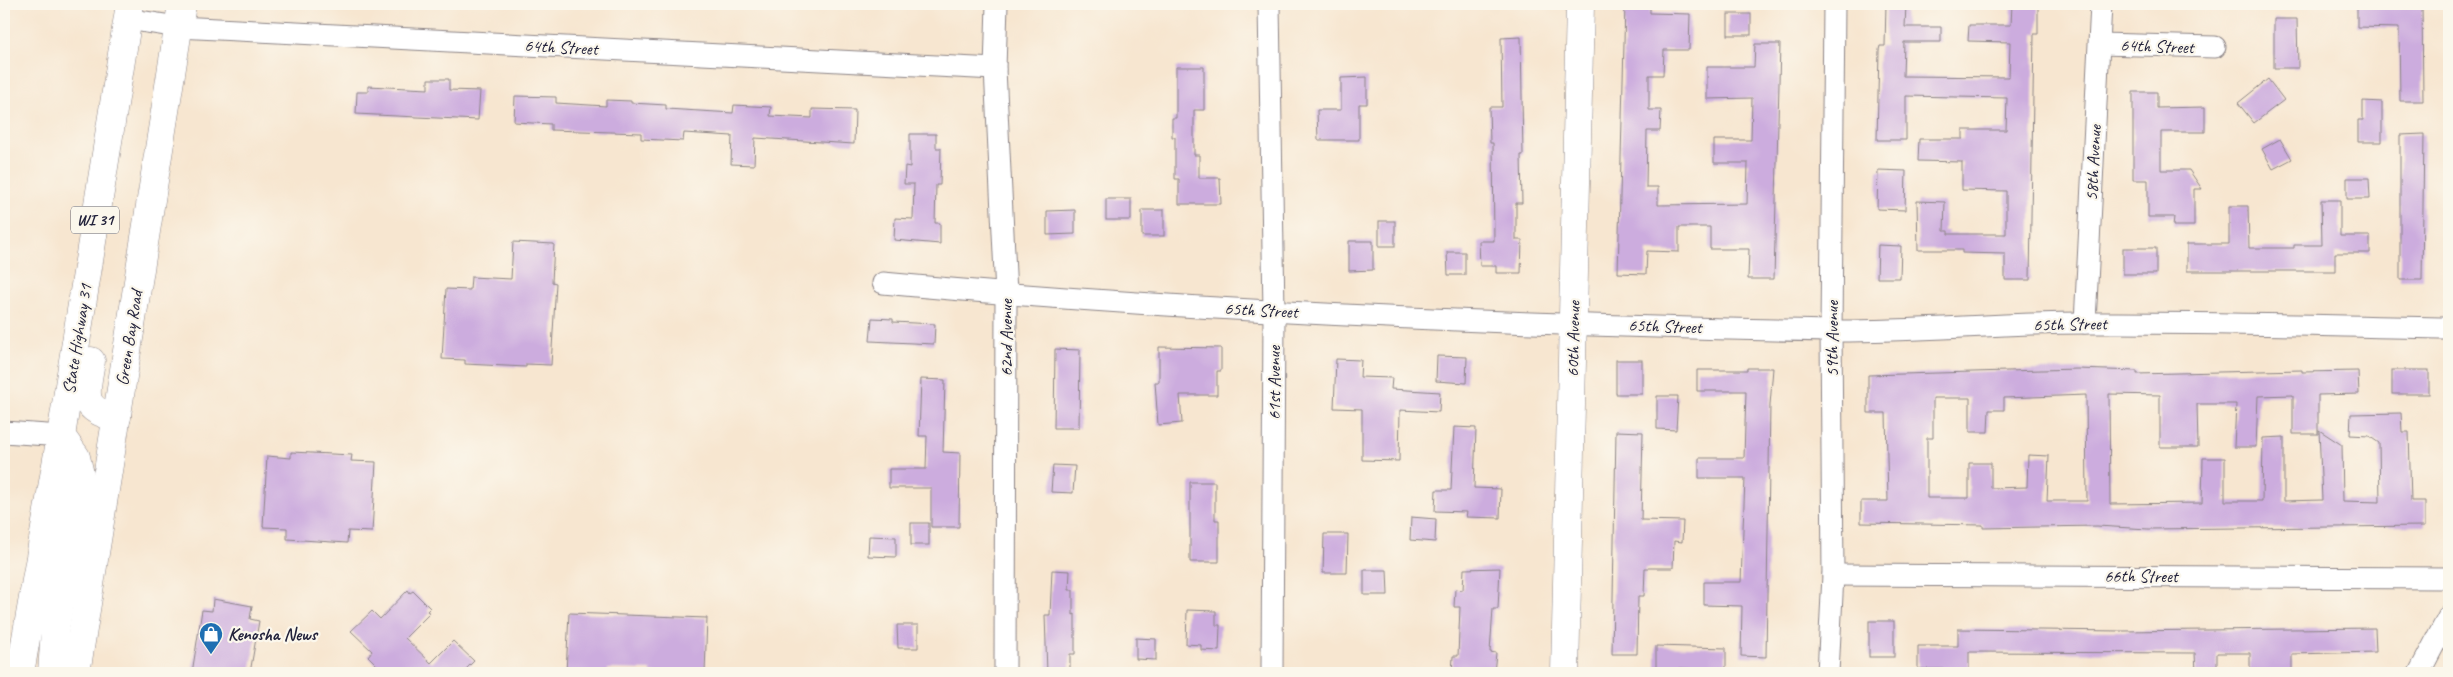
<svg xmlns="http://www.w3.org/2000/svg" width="2453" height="677" font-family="Caveat,sans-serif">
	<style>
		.building { fill: #ccacde; fill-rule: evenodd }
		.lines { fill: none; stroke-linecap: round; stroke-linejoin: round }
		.street-casing { stroke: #8c8486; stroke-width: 23 }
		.secondary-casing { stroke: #8c8486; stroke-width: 29 }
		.primary-casing { stroke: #8c8486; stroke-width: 29 }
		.street { stroke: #fff; stroke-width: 21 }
		.secondary { stroke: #fff; stroke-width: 28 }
		.primary { stroke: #fff; stroke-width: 28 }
		.labels { text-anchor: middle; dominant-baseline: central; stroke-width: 4.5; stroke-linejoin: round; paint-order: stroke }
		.shield { fill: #fbf7ec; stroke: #636270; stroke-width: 1 }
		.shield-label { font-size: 16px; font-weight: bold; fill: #22223b }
		.street-label { font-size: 18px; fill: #22223b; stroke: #fbf7ec }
		.poi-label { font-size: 18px; font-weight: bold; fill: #22223b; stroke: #fbf7ec; text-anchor: start }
	</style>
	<rect width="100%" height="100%" fill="#fbf7ec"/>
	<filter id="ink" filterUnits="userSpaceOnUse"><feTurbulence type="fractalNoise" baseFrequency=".02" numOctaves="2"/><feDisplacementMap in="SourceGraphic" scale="10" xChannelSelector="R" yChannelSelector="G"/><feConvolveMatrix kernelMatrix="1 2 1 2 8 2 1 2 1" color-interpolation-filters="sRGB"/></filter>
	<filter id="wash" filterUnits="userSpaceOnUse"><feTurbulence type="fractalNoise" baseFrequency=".0096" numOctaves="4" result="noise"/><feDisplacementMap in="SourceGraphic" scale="20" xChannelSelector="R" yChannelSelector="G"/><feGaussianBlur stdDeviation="1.12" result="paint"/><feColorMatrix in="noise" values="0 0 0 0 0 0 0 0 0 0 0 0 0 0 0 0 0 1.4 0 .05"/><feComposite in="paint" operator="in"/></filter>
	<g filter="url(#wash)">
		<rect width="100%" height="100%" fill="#f7e6d0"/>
		<g id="blocks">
			<g class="building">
				<path d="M1625 4H1650V13L1690 14 1689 50H1664L1663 75H1649V110H1661L1660 131H1647L1646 187H1658V205L1747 204 1748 163H1714V140H1751L1752 98 1707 99V67H1754L1755 44H1780L1774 279H1748L1749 249H1710V227H1679V252L1647 251 1646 274 1618 273Z"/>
				<path d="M1886 4H1906L1905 27H1941V42H1904L1903 76 2009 77 2010 42 1968 41 1969 25H2011L2012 4H2038V34H2034L2030 280H2005V254L1962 253V250H1918L1917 201 1945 202 1944 231H1948V234H2006V191L1962 190V162L1918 161 1919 139H1963V130H2006L2007 98 1906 96V140H1877L1879 50 1880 46H1885Z"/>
				<path d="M2357 4H2422L2423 101H2400L2399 28 2357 27Z"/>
				<rect x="1728" y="14" width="23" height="21"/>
				<path d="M2274 19H2297L2298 68H2274Z"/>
				<path d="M1521 37 1523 155H1521L1522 203H1516V240H1522L1521 273H1496V266H1480L1479 241H1494L1493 143H1490L1489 107H1502L1501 38Z"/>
				<path d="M1176 67H1204V110H1194V155H1199V178H1220L1221 204H1179V179H1175V137H1172V118H1176Z"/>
				<path d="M1367 77V104H1359V140H1318L1317 110H1341V78Z"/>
				<path d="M428 79H449V90L480 91 478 120 356 114 357 92H368V86L428 89Z"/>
				<path d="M2268 79 2284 100 2254 123 2238 103Z"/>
				<path d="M2133 92H2157V108L2205 107V132H2161V170H2189L2202 189H2194V226H2173L2174 217H2148V180H2133Z"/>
				<path d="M515 96 556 97V103L606 106V100L631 101V103L666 105V109L733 113 734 105 771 107 770 116 812 118V109L855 110 854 144 755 138 754 165 731 164 732 136 684 133 683 141 641 139V133L551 130V124L514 122Z"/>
				<path d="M2363 101 2382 102V142H2358V120H2363Z"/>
				<path d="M910 134H936V148H941L940 185H936L935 223H940V244L894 240 895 218 913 219 914 184H904L905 166 910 167Z"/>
				<path d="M2424 134 2422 280H2400V135Z"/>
				<path d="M2280 139 2292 159 2273 169 2262 149Z"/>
				<path d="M1878 170 1906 171 1905 210 1877 209Z"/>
				<path d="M2347 178H2369L2370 199H2347Z"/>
				<rect x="1106" y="199" width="25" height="21"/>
				<path d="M2321 200H2340V236H2370V253H2335V271H2187V244H2229V206H2248L2249 248H2294V245H2322Z"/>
				<path d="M1075 210V234L1047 235V211Z"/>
				<rect x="1142" y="210" width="22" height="26"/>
				<rect x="1379" y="221" width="16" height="25"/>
				<path d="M1349 241H1373V270L1349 271Z"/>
				<path d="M513 242 554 244 552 282 556 283 551 365 526 364V367L465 364V360L442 359 446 289 470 290 471 277 511 279Z"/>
				<path d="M1878 245 1901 246 1900 278H1877Z"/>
				<rect x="2123" y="248" width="33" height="26"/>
				<path d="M1447 252H1465V275H1448Z"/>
				<path d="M872 318 893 319V322L935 324 934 344 870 341Z"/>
				<path d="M1159 347 1221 348V371H1217V395H1180L1182 423 1158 425 1155 382H1159Z"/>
				<path d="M1055 349 1080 350 1079 428H1054Z"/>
				<path d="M1437 356 1467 357 1466 383 1436 381Z"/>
				<path d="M1336 359 1361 360 1360 377 1392 378 1391 389 1440 392 1439 412 1400 410 1399 461 1362 460V409L1334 408Z"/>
				<rect x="1616" y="360" width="26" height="34"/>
				<path d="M1747 368H1773L1770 405 1766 657 1741 656 1742 606 1704 605V582H1741L1745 478H1699V458H1744L1746 391H1697V370H1747Z"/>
				<path d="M2077 369 2137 371V374L2302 370V372L2358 371 2359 394 2318 395V434H2293V395L2258 396 2256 447H2234L2236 404H2197L2198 447H2160V395L2109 394 2110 504 2202 503 2203 458H2225V501H2262L2263 438 2284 437V501L2322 500 2319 430 2342 445 2343 501 2380 502 2379 443 2369 436 2350 435 2351 414 2401 413 2402 432H2409L2411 501H2425V526L2148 529 2097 526 1983 528V525L1861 523V501H1888L1886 413H1868V375ZM2086 395 2087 501H2047L2049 456 2028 455 2027 487 1991 488V463H1969V498H1927V438H1933V398H1970V432H1988L1989 410H2004V398Z"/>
				<rect x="2392" y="370" width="37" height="24"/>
				<path d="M921 379 945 380 943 452 960 453 959 527H931V488H889V469H926L927 436H919Z"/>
				<path d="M1657 396H1678L1676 430 1657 429Z"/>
				<path d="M1454 427 1476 428 1474 488 1501 489 1500 518 1466 517 1467 512 1435 511 1436 490H1451Z"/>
				<path d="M1616 431 1643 432 1641 520 1683 521 1682 542 1674 541 1673 568H1645L1644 596H1638L1637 654H1612Z"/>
				<path d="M291 452 352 455 351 461 376 462 372 532 348 531 347 543 287 539V528L263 527 267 456 291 458Z"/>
				<path d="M1053 465 1075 466 1073 493 1051 492Z"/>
				<path d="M1190 482H1215V520H1219V562H1190Z"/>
				<path d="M1411 517 1436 519 1435 542 1410 540Z"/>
				<rect x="911" y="523" width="18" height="22"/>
				<path d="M1324 534H1348L1347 573H1323Z"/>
				<path d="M869 536 896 537V557L868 556Z"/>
				<path d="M1500 568 1498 609H1493L1490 652 1496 653 1494 673H1452L1453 656H1458L1460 607H1454L1455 589 1463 590 1464 569Z"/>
				<path d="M1052 570 1070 571 1069 590H1073V615L1075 614V654H1070V673H1047L1045 615H1050Z"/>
				<path d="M1364 570H1387L1388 595H1364Z"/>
				<path d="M408 590 410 593 413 591 430 608 427 611 430 613 405 638 431 663 453 641 474 661 462 673H385L368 656 372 651 351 631 372 611 380 619Z"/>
				<path d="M213 599 252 606 250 619 259 621 250 673H192L202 610 212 611Z"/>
				<path d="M1187 610 1216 611V625H1220L1219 651 1201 650V645L1186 644Z"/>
				<path d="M569 613 707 618 705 673H651V670L608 669V673H566Z"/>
				<rect x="1869" y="621" width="25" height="36"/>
				<path d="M897 625H918V648H898Z"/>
				<path d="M2375 628 2376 652 2292 654V673H2250V653H2217V673H2196L2195 653 1969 652V673H1947V669H1918V646H1958V629L2122 631Z"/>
				<path d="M1136 638 1156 639V660L1136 659Z"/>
				<path d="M1656 646 1726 648V670L1679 668V670H1656Z"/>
			</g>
		</g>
	</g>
	<g filter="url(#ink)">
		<use href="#blocks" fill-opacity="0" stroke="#8c8486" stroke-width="1"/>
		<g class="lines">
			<g class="street-casing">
				<g id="street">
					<path d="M997 4 995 69 1006 294 1005 673"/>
					<path d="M1269 4 1274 312 1272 673"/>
					<path d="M127 19 178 27 995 69"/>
					<path d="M2100 44 2215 47"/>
					<path d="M883 283C1196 312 1512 325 1827 331 1913 332 2000 323 2087 323 2208 322 2328 326 2449 328"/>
					<path d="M2085 323 2101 4"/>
					<path d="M4 432 61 436"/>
					<path d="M1833 575 2449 578"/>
					<path d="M1828 673 1833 575 1831 331 1834 4"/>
					<path d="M2419 673 2449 616"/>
				</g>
			</g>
			<g class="secondary-casing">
				<path id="secondary" d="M1565 673 1580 4"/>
			</g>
			<g class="primary-casing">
				<g id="primary">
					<path d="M91 361C86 393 78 410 117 417"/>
					<path d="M20 673 61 436 130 4"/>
					<path d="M52 673 55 629 81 479 76 457 61 436"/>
					<path d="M76 673 182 4"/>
				</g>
			</g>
			<use href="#street" class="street"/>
			<use href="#secondary" class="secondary"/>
			<use href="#primary" class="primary"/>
		</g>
	</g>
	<defs>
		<g id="shop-pin" transform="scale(1.25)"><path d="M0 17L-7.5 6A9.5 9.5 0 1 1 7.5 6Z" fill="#1f6fb2" stroke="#fbf7ec"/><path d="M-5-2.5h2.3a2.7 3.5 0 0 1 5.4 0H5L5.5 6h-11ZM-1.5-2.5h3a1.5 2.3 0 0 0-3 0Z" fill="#fff"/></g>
	</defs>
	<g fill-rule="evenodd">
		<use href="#shop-pin" x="211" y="634"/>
	</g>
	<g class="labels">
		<rect class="shield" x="71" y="206.5" width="48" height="27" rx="4"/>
		<g class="shield-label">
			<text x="95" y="220">WI 31</text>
		</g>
		<g class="street-label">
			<text transform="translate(2157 46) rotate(2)">64th Street</text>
			<text transform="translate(561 47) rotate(3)">64th Street</text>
			<text transform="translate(2093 163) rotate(-87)">58th Avenue</text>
			<text transform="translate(1261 310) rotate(3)">65th Street</text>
			<text transform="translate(2070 324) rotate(-1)">65th Street</text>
			<text transform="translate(1665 326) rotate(2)">65th Street</text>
			<text transform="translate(129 338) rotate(-81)">Green Bay Road</text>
			<text transform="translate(1006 338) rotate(-90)">62nd Avenue</text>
			<text transform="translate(77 339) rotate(-81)">State Highway 31</text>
			<text transform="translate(1573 339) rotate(-89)">60th Avenue</text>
			<text transform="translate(1832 339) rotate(-90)">59th Avenue</text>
			<text transform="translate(1274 383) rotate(-90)">61st Avenue</text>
			<text x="2141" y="576">66th Street</text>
		</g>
		<g class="poi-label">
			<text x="228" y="634">Kenosha News</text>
		</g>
	</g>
	<rect width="2453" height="677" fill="none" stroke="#fbf7ec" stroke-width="20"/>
</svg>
